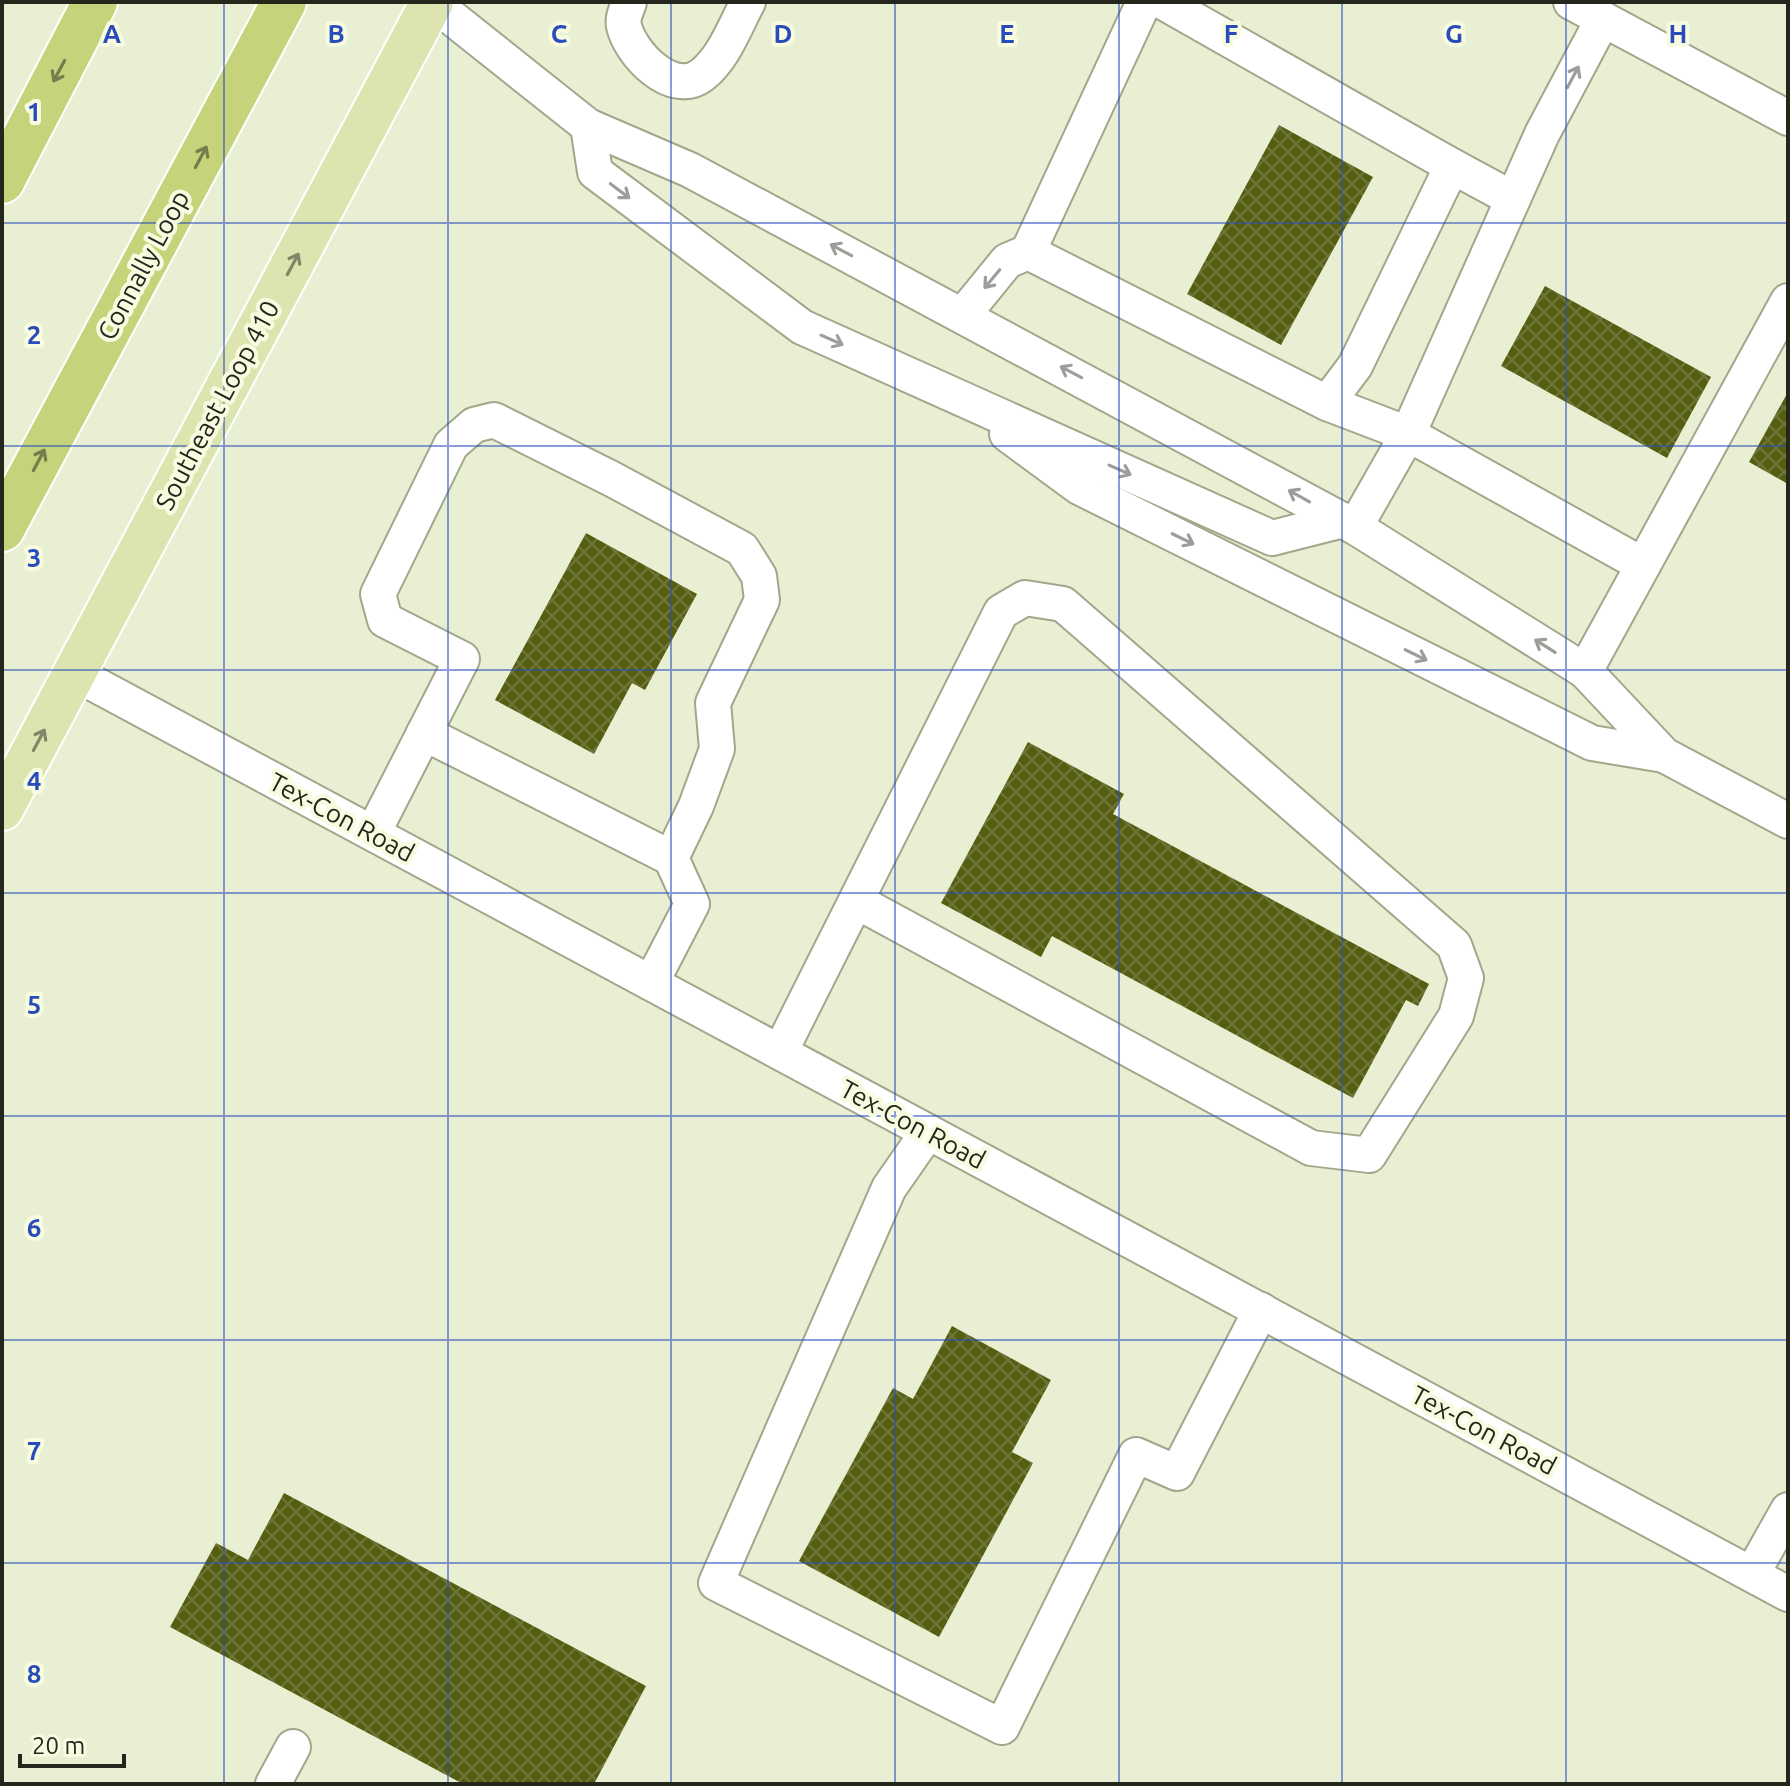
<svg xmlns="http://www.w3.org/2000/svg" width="1790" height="1786" font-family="Ubuntu,sans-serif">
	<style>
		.building { fill: url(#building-cross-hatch) }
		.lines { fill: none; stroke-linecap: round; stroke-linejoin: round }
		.minor-casing { stroke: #a2a78c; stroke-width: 38 }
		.major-casing { stroke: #fff; stroke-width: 46 }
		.highway-casing { stroke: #fff; stroke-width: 48 }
		.minor { stroke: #fff; stroke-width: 34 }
		.major { stroke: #dce5af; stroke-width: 42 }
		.highway { stroke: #c5d37a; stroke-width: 44 }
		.oneway { stroke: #757d4c }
		.oneway2 { stroke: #9d9e99 }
		.oneway3 { stroke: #808666 }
		.grid { fill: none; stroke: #2a4cbb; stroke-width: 2; stroke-opacity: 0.55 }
		.labels { text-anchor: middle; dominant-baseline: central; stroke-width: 8; stroke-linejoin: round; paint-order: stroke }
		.street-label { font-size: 26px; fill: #25271d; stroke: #f7fce0 }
		.grid-label { font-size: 26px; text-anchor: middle; font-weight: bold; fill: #2a4cbb; stroke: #f7fce0; stroke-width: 8; stroke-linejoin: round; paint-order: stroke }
	</style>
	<defs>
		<pattern id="building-cross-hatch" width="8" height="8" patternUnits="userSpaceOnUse" patternTransform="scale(2)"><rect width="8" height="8" fill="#555e10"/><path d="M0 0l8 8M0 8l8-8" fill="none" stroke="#6f763b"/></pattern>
	</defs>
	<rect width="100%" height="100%" fill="#e9efd2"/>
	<g class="building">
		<path d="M1279 125 1373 177 1281 345 1187 294Z"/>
		<path d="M1545 286 1711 377 1667 458 1501 366Z"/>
		<path d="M1788 392V484L1749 462Z"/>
		<path d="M586 533 697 594 645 690 632 683 594 754 495 700Z"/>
		<path d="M1028 742 1124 794 1113 814 1429 984 1418 1006 1406 1000 1353 1098 1052 936 1041 957 941 903Z"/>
		<path d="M952 1326 1051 1380 1012 1452 1033 1463 939 1637 799 1561 893 1388 913 1399Z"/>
		<path d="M284 1493 646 1686 594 1784H463L170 1627 216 1543 248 1560Z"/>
	</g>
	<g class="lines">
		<g class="minor-casing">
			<g id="minor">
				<path d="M432 2 588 126 690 170 1355 527 1585 671 1664 755 1788 821"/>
				<path d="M629 2C627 9 622 18 624 26 630 53 672 98 702 75 724 58 735 26 748 2"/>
				<path d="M1571 2 1788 118"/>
				<path d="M588 126 595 172 802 327 1272 538 1343 520"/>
				<path d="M1452 166 1513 199"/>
				<path d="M1028 252 1327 403 1355 366 1452 166 1163 2"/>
				<path d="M963 315 1007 261 1028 252 1144 2"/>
				<path d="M1327 403 1408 434 1542 134 1603 19"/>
				<path d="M1007 434 1079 487 1592 743 1664 755"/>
				<path d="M1355 527 1408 434 1643 565"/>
				<path d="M1585 671 1788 301"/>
				<path d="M74 673 1788 1594"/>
				<path d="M424 733 671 858"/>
				<path d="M373 833 462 659 385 620 378 594 451 445 474 425 494 420 612 479 742 549 759 576 762 600 713 703 717 749 696 806 671 858 692 904 651 983"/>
				<path d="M780 1052 1001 612 1025 598 1063 604 1454 945 1466 978 1456 1016 1369 1155 1311 1148 856 901"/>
				<path d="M928 1132 889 1188 716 1583 1002 1727 1136 1455 1177 1473 1261 1310"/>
				<path d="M1752 1574 1788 1510"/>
				<path d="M273 1784 293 1747"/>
			</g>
		</g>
		<g class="major-casing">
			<path id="major" d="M2 809 432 2"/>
		</g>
		<g class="highway-casing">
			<g id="highway">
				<path d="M2 181 95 2"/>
				<path d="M2 529 284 2"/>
			</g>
		</g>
		<use href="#minor" class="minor"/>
		<use href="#major" class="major"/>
		<use href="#highway" class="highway"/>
	</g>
	<defs><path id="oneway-shaft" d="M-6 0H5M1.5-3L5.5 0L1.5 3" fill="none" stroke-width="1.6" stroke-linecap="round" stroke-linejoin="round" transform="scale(2)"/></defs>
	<g class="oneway">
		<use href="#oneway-shaft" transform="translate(59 71) rotate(118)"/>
		<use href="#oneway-shaft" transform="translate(201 157) rotate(-62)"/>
		<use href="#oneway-shaft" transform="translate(39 460) rotate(-62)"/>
	</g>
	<g class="oneway2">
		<use href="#oneway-shaft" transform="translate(1573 77) rotate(-62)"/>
		<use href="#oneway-shaft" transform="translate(620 191) rotate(37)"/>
		<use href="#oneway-shaft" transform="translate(841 250) rotate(-152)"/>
		<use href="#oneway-shaft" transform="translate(992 279) rotate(130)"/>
		<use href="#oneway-shaft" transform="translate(832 340) rotate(24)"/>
		<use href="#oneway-shaft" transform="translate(1071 372) rotate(-152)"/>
		<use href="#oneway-shaft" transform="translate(1120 470) rotate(24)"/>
		<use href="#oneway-shaft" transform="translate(1299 496) rotate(-151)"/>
		<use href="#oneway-shaft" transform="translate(1183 539) rotate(26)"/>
		<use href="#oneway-shaft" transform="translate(1545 646) rotate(-148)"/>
		<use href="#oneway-shaft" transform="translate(1416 655) rotate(26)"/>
	</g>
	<g class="oneway3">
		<use href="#oneway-shaft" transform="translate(293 264) rotate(-62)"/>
		<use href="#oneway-shaft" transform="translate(39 740) rotate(-62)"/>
	</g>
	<path class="grid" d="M224 2V1784M448 2V1784M671 2V1784M895 2V1784M1119 2V1784M1342 2V1784M1566 2V1784M2 223H1788M2 446H1788M2 670H1788M2 893H1788M2 1116H1788M2 1340H1788M2 1563H1788"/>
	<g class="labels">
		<g class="street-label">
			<text transform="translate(143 265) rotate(-62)">Connally Loop</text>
			<text transform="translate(217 405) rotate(-62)">Southeast Loop 410</text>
			<text transform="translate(342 817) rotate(28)">Tex-Con Road</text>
			<text transform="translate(913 1124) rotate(28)">Tex-Con Road</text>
			<text transform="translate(1484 1430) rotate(28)">Tex-Con Road</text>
		</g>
	</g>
	<g class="grid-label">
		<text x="112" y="43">A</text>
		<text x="336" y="43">B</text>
		<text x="559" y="43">C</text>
		<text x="783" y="43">D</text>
		<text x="1007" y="43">E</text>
		<text x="1231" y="43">F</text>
		<text x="1454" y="43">G</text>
		<text x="1678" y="43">H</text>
		<text x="34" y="121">1</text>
		<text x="34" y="344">2</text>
		<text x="34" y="567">3</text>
		<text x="34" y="790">4</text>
		<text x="34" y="1014">5</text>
		<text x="34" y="1237">6</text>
		<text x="34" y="1460">7</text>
		<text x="34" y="1683">8</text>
	</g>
	<rect width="1790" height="1786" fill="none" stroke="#25271d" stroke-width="8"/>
	<path d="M20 1754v12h104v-12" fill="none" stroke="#25271d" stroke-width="4"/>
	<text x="32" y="1754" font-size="24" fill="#25271d" stroke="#f7fce0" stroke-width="6" paint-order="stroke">20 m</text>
</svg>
